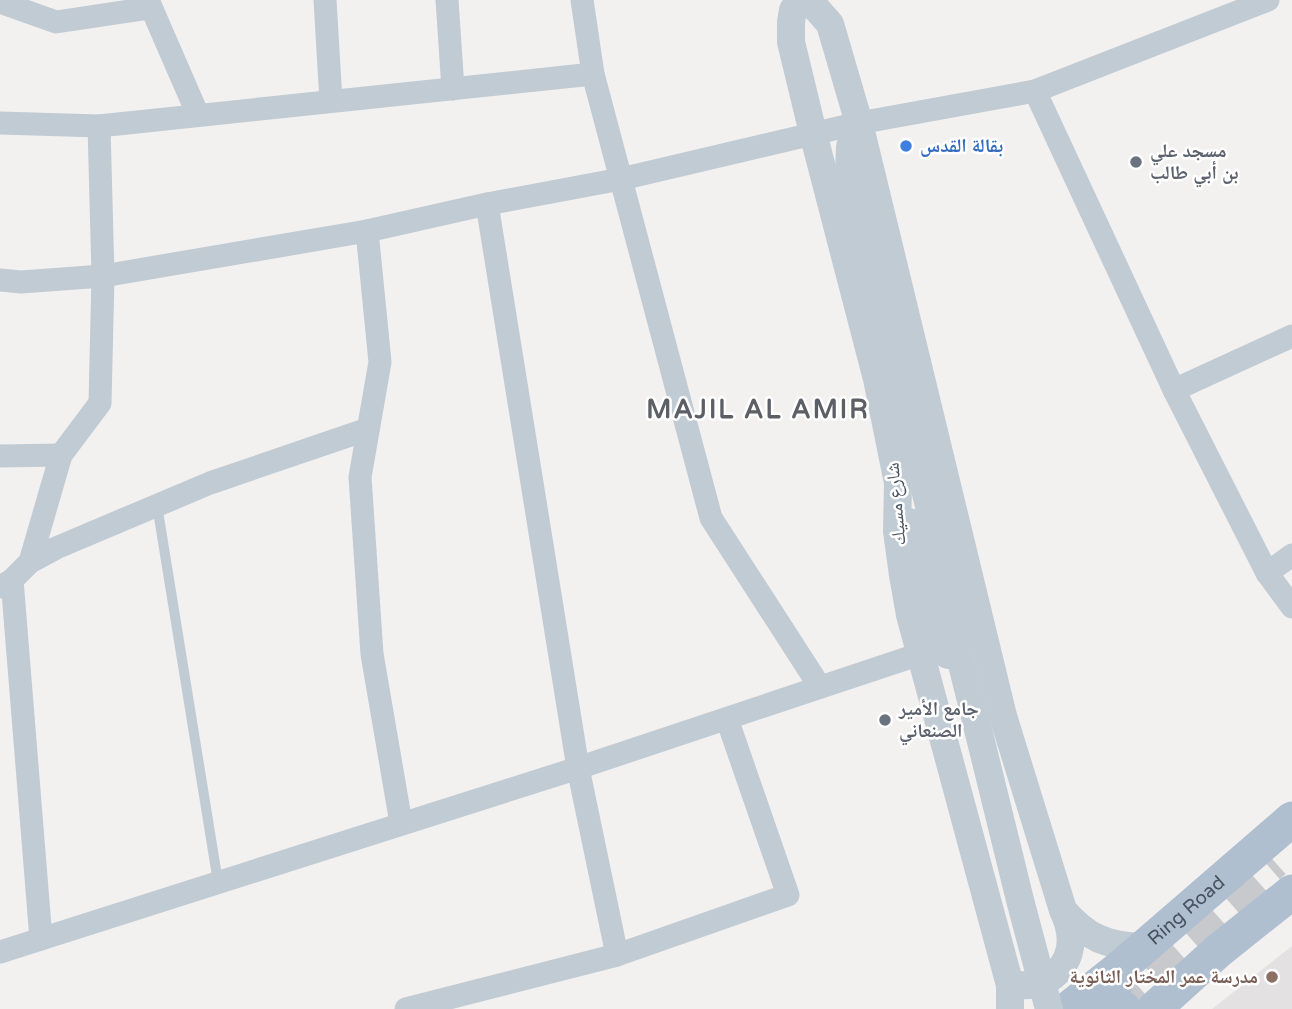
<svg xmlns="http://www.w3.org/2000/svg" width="1292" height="1009" font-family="'Varela Round','Noto Naskh Arabic',sans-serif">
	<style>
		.education { fill: #e4e1e2 }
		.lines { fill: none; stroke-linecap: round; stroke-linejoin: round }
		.primary-tunnel { stroke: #c8c9cc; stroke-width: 35; stroke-dasharray: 35 18; stroke-linecap: butt }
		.service { stroke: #c0cbd3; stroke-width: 10 }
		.minor { stroke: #c0cbd3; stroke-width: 23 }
		.tertiary { stroke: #c0cbd3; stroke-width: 28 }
		.primary { stroke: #afbfd0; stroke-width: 35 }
		.tertiary-bridge { stroke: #c0cbd3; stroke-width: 28 }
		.shop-dot { fill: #3f7fe0; stroke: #fff; stroke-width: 2.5 }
		.worship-dot { fill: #6b7280; stroke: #fff; stroke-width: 2.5 }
		.education-dot { fill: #8d6e63; stroke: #fff; stroke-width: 2.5 }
		.labels { text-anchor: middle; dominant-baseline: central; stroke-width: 5; stroke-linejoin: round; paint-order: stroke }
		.shop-label { font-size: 19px; font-weight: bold; fill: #366cbe; stroke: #fff; text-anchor: start }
		.worship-label { font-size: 19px; font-weight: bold; fill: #5b616d; stroke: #fff; text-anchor: start }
		.street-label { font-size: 19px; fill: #47535f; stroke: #fff }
		.education-label { font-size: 19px; font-weight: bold; fill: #785e54; stroke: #fff; text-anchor: end }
		.district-label { font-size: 26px; font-weight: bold; letter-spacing: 2px; fill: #5c6066; stroke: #fff }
	</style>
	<rect width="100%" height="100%" fill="#f3f0f0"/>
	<path class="education" d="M1292 946V1009H1212Z"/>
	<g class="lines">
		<path class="primary-tunnel" d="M1112 1009 1128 990 1274 861"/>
		<path class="service" d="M157 505 218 882"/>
		<g class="minor">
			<path d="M148 0 198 115"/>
			<path d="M325 0 331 101"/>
			<path d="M447 0 453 89"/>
			<path d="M582 0 593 74 711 518 820 687"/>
			<path d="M0 2 56 22 150 8"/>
			<path d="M1035 91 1174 390 1267 573 1292 607"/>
			<path d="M0 123 99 126 593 74"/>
			<path d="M487 204 578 768 617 955"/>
			<path d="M367 231 380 362 360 477 372 654 401 823"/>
			<path d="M0 280 21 282 103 276 367 231 487 204 621 179 859 123 1035 91 1268 0"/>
			<path d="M1174 390 1292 336"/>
			<path d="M0 456 61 455"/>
			<path d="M30 562 61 455 100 403 103 276 99 126"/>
			<path d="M1267 573 1292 555"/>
			<path d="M12 580 41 939"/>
			<path d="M0 587 12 580 30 562 56 548 210 483 368 429"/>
			<path d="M0 952 578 768 920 654"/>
			<path d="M406 1009 617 955 788 895 727 719"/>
		</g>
		<g class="tertiary">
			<path d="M800 0 793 10 791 22V42L813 133 877 379 898 483 897 531 903 575 910 615 1010 985V1009"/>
			<path d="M801 0 815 7 830 24 859 123 1003 716 1063 910C1087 938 1107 946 1143 947"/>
			<path d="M858 126 850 147 849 172 935 531"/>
			<path d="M909 522 948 655"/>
			<path d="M1020 985C1050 988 1075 963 1070 932 1069 924 1066 917 1063 910"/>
		</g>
		<g class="primary">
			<path d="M1121 967 1110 999 1124 1009"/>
			<path id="s1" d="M1068 1009 1121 967 1292 819"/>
			<path d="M1154 1009 1218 951 1292 892"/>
		</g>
		<path class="tertiary-bridge" d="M935 531 959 652 1020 900 1049 1009"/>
	</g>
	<circle class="shop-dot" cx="906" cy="146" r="7"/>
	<g class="worship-dot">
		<circle cx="1136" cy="162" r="7"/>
		<circle cx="885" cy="720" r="7"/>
	</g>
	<circle class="education-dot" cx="1272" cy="977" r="7"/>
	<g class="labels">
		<g class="shop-label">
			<text x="920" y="146">بقالة القدس</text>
		</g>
		<g class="worship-label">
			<text x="1150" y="151">مسجد علي<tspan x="1150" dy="22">بن أبي طالب</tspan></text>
			<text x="899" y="709">جامع الأمير<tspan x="899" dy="22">الصنعاني</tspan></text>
		</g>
		<g class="street-label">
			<text transform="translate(896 504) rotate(-95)">شارع مسيك</text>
			<text stroke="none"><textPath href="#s1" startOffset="154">Ring Road</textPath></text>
		</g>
		<g class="education-label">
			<text x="1258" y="977">مدرسة عمر المختار الثانوية</text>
		</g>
		<g class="district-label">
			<text x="758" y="409">MAJIL AL AMIR</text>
		</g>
	</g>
</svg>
